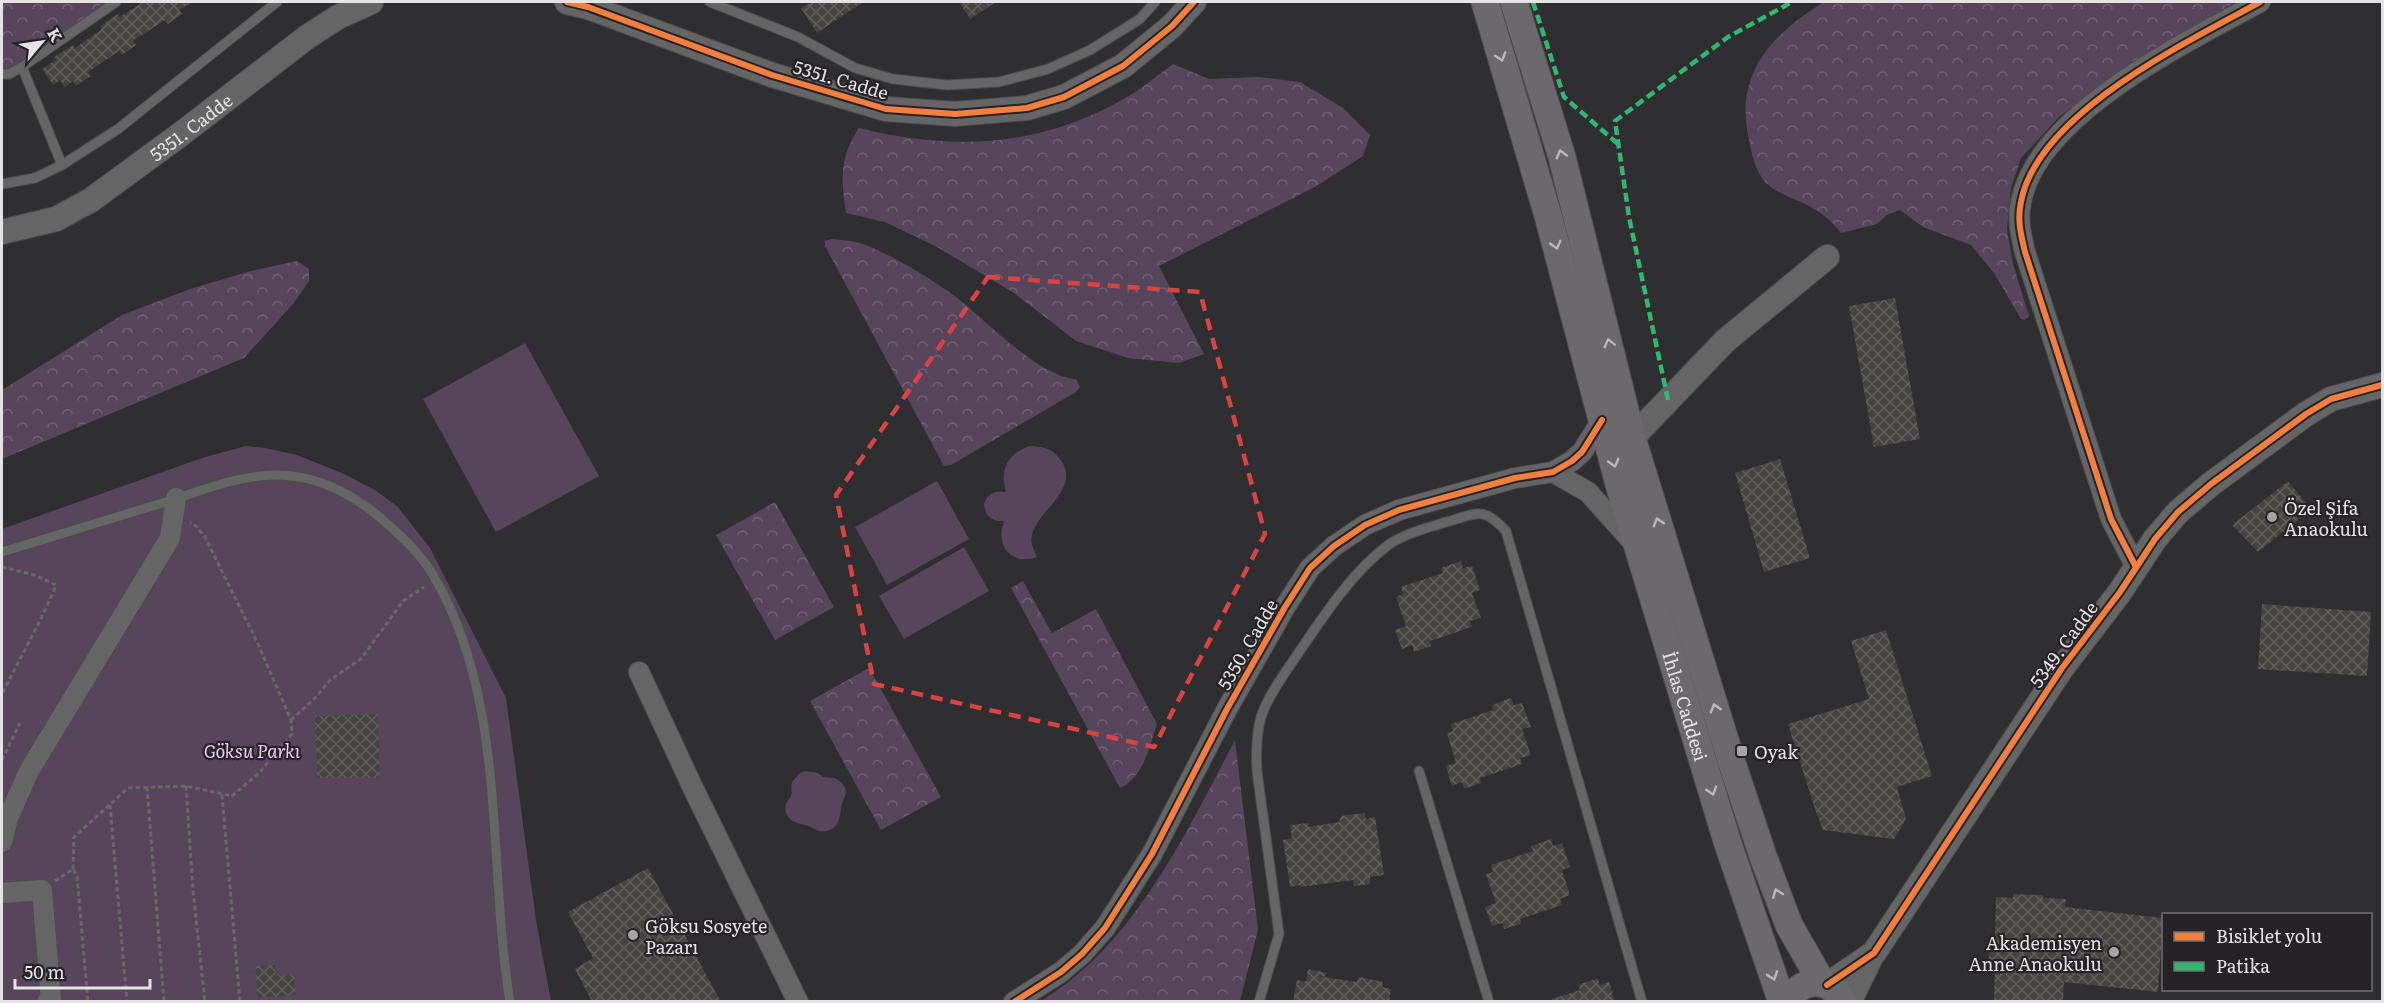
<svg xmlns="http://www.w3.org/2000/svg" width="2384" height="1003" font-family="Literata,serif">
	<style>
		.green { fill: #57465b }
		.forest { fill: url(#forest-crowns) }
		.building { fill: url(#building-cross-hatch) }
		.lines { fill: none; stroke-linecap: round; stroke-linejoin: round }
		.service-casing { stroke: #4d4c4e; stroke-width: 11 }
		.minor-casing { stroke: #4d4c4e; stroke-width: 22 }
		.tertiary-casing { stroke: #4d4c4e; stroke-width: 26 }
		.secondary-casing { stroke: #4d4c4e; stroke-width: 29 }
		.path { stroke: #686769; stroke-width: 3; stroke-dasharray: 4.5 3; stroke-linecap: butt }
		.service { stroke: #666566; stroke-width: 9 }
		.minor { stroke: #666566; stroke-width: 20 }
		.tertiary { stroke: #666566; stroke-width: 24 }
		.secondary { stroke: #6b696c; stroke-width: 27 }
		.quiet { stroke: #33b770; stroke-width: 4.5; stroke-dasharray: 9 4.5; stroke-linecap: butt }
		.cycleway-casing { stroke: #262327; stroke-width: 10 }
		.cycleway { stroke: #f27e40; stroke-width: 6 }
		.oneway { stroke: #bab8bb }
		.marked { fill: none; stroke: #d84444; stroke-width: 4.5; stroke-dasharray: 12 8; stroke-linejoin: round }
		.poi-dot { fill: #a5a4a6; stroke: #262327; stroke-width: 2 }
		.labels { text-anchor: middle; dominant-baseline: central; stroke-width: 4.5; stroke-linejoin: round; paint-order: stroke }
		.street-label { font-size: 18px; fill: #e5e3e6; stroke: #262327 }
		.poi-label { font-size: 18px; fill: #e5e3e6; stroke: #262327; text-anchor: start }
		.park-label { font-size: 18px; font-style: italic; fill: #efc7f8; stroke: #262327 }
	</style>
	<defs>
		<pattern id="forest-crowns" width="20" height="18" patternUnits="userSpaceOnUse" patternTransform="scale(1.5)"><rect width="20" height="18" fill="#57465b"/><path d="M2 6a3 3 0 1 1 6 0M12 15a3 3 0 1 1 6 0" fill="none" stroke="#6f6173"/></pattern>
		<pattern id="building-cross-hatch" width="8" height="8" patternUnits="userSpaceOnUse" patternTransform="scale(1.5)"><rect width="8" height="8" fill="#454440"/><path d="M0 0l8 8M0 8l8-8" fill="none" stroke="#605f5c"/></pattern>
	</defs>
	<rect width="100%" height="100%" fill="#2f2e30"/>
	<g class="green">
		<path d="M525 343 599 476 496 532 423 399Z"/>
		<path d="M246 446 265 448 297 455 344 474 375 490 398 507 430 548 506 698 536 920 551 1001 2 1002V529L202 458Z"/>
		<path d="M1030 446C1041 446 1052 448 1059 458 1084 488 1037 510 1032 535 1030 543 1034 550 1037 557 1011 566 995 546 1004 521 992 522 985 516 984 504 988 493 995 490 1006 492 999 470 1008 453 1030 446Z"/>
		<path d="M937 481 969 539 887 585 855 527Z"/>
		<path d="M964 547 989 591 904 639 879 596Z"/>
		<path d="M806 771 818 773 823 777 835 778C854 790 843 795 841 809 839 819 839 828 827 831 817 833 813 827 805 825 794 823 783 818 786 804 787 801 790 799 791 796 792 792 791 787 792 782L800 773Z"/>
	</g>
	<g class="forest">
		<path d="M2 2H116L22 67 2 74Z"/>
		<path d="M1824 2H2238L2118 73 2059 117 2021 158 2011 188 2007 229 2013 264 2029 316 2025 320 2021 319 1994 273 1971 245 1923 227 1900 210 1887 215 1877 224 1841 233C1833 223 1825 215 1814 209 1798 199 1780 196 1766 183 1755 171 1752 155 1749 140 1734 73 1771 35 1824 2Z"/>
		<path d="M1173 64 1209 79 1259 77 1300 82 1343 108 1370 135 1363 156 1315 187 1159 266 1204 354 1179 363 1128 358 1076 341 1014 293 937 247 885 222 846 213C841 179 839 158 859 128 956 152 1045 147 1132 94 1146 85 1159 74 1173 64Z"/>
		<path d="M831 239C842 240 853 241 863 244 890 254 928 277 952 294 982 316 1039 378 1076 379L1080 387 1076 392 951 465 944 466 825 246V241Z"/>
		<path d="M297 261 309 269V281L293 304 244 358 2 459V390L122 315 190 289 251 271Z"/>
		<path d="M775 502 834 607 775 640 716 535Z"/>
		<path d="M1023 581 1052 633 1096 609 1157 724C1150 746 1143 778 1120 788L1011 588Z"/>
		<path d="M869 668 941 797 881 830 810 701Z"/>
		<path d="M1235 740 1258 930 1240 1001H1041C1134 945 1186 833 1235 740Z"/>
	</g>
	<g class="building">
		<path d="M143 2H192L179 10 182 14 168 24 165 20 142 35 133 41 136 45 122 55 119 51 88 72 91 76 76 86 73 81 65 87 60 80 53 85 42 69 56 60 54 57 73 45 75 48 102 29 100 27 110 19 118 14 120 17Z"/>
		<path d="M811 2H863L817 33 801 8Z"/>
		<path d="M959 2H996L970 19Z"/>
		<path d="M1895 298 1920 439 1874 447 1849 306Z"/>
		<path d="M1780 459 1810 558 1764 572 1735 473Z"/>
		<path d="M2288 481 2311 509 2258 552 2232 525Z"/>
		<path d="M1461 561 1463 568 1472 566 1480 590 1472 593 1481 618 1470 621 1472 627 1430 641 1431 646 1414 652 1412 645 1402 649 1395 630 1406 626 1396 597 1403 594 1401 587 1443 573 1441 568Z"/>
		<path d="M2262 604 2371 612 2367 676 2258 669Z"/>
		<path d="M1886 630 1932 776 1897 787 1906 819 1894 839 1823 830 1816 812 1788 724 1869 699 1851 641Z"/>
		<path d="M1511 698 1514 705 1522 703 1531 727 1522 729 1531 755 1520 758 1522 764 1480 778 1481 783 1464 789 1462 782 1452 786 1446 766 1456 763 1447 733 1453 731 1451 724 1493 710 1492 705Z"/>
		<path d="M378 714 380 778H317L315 716Z"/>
		<path d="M1365 813 1366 819 1375 817 1384 875 1370 877V884L1354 886 1353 880 1300 887V885L1290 887 1283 840 1292 838 1290 825 1309 823 1308 827 1339 822 1341 816Z"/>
		<path d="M1551 839 1553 846 1562 843 1570 867 1562 870 1570 895 1560 899 1562 905 1520 919 1521 924 1504 929 1502 923 1492 926 1485 907 1496 903 1486 874 1493 872 1491 865 1533 851 1531 846Z"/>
		<path d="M648 868 721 1002H592L575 969 593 958 568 912Z"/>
		<path d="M2013 894 2043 895V898L2066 899 2065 907 2163 918 2158 992 2064 982 2063 1002H1994L1995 960H1989L1990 935H1995L1996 897 2013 898Z"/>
		<path d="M275 965 276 976 294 975 296 995 258 998 255 966Z"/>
		<path d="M1308 969 1327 973 1324 977 1356 982 1359 977 1383 982 1382 987 1391 989 1389 1002H1293L1297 980 1306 982Z"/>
		<path d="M1598 978 1600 985 1609 982 1615 1002H1552V999L1580 990 1578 985Z"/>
	</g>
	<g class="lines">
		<g class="service-casing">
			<g id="service">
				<path d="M710 2 798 37 855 68 893 79 947 85 999 82 1048 69 1090 50 1140 19 1155 2"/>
				<path d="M22 67 62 165"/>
				<path d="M2 74H9L22 67 116 2"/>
				<path d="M2 184 35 178 62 165 118 129 277 2"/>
				<path d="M2 552C57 535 113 518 169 501 203 490 240 475 276 475 317 475 353 494 383 520 401 536 421 554 433 575 508 701 487 862 510 1002"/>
				<path d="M1419 771 1489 1002"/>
				<path d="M1259 1002 1279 934 1257 771C1256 753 1256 735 1261 717 1268 696 1283 676 1295 658 1321 620 1350 574 1387 546 1405 533 1425 529 1446 522 1477 514 1482 505 1506 531L1642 1002"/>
			</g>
		</g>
		<g class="minor-casing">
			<g id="minor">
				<path d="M1553 472 1588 492 1631 540"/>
				<path d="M2136 567 2111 519 2025 252C2021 235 2017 220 2021 202 2037 114 2187 42 2260 2"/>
				<path d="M639 672 694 790 798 1002"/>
				<path d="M2 842 8 818 29 771 170 538 176 498"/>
				<path d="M2 893 42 890 51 1001 47 1002"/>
				<path d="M1014 1002 1061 972 1082 954 1105 928 1152 854 1227 709 1285 607 1310 568 1334 546 1365 525 1399 510 1515 478 1553 472 1572 461 1582 452 1602 420"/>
			</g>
		</g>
		<g class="tertiary-casing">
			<g id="tertiary">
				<path d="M567 2 588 7 772 75 886 109 955 114 1027 108 1064 97 1123 66 1172 26 1194 2"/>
				<path id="s1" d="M2 232 56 219 91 200 181 134 307 37 338 17 371 2"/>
				<path d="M1632 438 1725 341 1827 257"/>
				<path d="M1827 985 1874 953 2062 668 2120 592 2155 539 2178 512 2211 484 2306 414 2331 399 2382 385"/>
				<path d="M1849 1002 1872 955"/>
			</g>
		</g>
		<g class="secondary-casing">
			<g id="secondary">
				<path id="s2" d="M1485 2 1549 219 1620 488 1728 844 1782 1002"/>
				<path d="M1514 2 1562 157 1632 438 1732 763 1764 859 1789 925 1822 983"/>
				<path d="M1788 1002C1801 977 1830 976 1843 1002"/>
			</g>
		</g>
		<g class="path">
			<path d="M2 567 34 575 56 585C41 623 19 658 2 695"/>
			<path d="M291 720 317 696 330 680 361 659 403 601 424 587"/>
			<path d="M2 760 20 723"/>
			<path d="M186 786 193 890 205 1002"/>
			<path d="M147 787 164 1002"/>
			<path d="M222 795 240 1002"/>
			<path d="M110 805 127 1002"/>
			<path d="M73 869 74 837 128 788 186 786 232 796 259 773 292 734 291 720 258 644 205 537 196 526 190 523"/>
			<path d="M55 881 73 869 77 876 88 1002"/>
		</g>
		<use href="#service" class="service"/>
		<use href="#minor" class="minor"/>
		<use href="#tertiary" class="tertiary"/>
		<use href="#secondary" class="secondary"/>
		<g class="quiet">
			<path d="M1533 2 1564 97 1618 144"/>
			<path d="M1668 400 1629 217 1615 121 1728 37 1792 2"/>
		</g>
		<g class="cycleway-casing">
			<g id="cycleway">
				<path d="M567 2 588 7 772 75 886 109 955 114 1027 108 1064 97 1123 66 1172 26 1194 2"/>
				<path d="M2136 567 2111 519 2025 252C2021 235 2017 220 2021 202 2037 114 2187 42 2260 2"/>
				<path d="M1827 985 1874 953 2062 668 2120 592 2155 539 2178 512 2211 484 2306 414 2331 399 2382 385"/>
				<path d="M1014 1002 1061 972 1082 954 1105 928 1152 854 1227 709 1285 607 1310 568 1334 546 1365 525 1399 510 1515 478 1553 472 1572 461 1582 452 1602 420"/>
			</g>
		</g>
		<use href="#cycleway" class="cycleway"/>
	</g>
	<defs><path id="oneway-chevron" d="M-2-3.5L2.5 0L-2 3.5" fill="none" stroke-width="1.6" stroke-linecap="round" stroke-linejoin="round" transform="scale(1.5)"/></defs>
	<g class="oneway">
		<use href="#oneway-chevron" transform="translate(1501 57) rotate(73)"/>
		<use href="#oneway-chevron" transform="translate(1561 154) rotate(-106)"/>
		<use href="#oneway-chevron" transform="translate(1556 245) rotate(75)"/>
		<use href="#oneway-chevron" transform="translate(1609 343) rotate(-104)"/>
		<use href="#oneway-chevron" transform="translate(1614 463) rotate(75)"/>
		<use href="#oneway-chevron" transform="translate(1658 522) rotate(-107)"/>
		<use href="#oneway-chevron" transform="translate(1715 708) rotate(-107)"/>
		<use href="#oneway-chevron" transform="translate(1712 791) rotate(73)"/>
		<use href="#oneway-chevron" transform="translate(1777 893) rotate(-111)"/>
		<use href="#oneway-chevron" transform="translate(1773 976) rotate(71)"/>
	</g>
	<path class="marked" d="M988 277 1200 292 1265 534 1154 747 874 684 836 495Z"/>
	<g class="poi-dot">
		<circle cx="2272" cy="517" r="6"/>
		<rect x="1736" y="745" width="12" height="12" rx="3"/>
		<circle cx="633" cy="935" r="6"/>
		<circle cx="2114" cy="952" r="6"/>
	</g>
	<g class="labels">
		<g class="street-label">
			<text transform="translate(841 79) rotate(16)">5351. Cadde</text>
			<text stroke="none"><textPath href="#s1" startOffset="219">5351. Cadde</textPath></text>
			<text transform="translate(1247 644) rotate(-60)">5350. Cadde</text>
			<text transform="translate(2063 644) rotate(-54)">5349. Cadde</text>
			<text stroke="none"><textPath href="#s2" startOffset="732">İhlas Caddesi</textPath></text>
		</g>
		<g class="poi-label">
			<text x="2284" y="507">Özel Şifa<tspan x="2284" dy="21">Anaokulu</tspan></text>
			<text x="1754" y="751">Oyak</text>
			<text x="645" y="925">Göksu Sosyete<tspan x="645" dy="21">Pazarı</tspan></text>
			<text x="2102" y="942" text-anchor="end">Akademisyen<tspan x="2102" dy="21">Anne Anaokulu</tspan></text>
		</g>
		<g class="park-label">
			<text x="252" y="750">Göksu Parkı</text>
		</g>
	</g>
	<rect width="2384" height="1003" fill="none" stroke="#e5e3e6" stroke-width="6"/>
	<rect x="2162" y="913" width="210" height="78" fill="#262327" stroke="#727073" stroke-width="1.5"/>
	<rect x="2174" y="932" width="30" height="9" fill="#f27e40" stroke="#727073" stroke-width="1.5"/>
	<text x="2216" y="943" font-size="18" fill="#e5e3e6">Bisiklet yolu</text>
	<rect x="2174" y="962" width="30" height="9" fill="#33b770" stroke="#727073" stroke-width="1.5"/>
	<text x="2216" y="973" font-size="18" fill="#e5e3e6">Patika</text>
	<g transform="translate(42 42) rotate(61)" stroke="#262327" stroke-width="4.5" paint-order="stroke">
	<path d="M0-4.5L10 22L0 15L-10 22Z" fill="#e5e3e6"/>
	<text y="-9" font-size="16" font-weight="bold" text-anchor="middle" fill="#e5e3e6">K</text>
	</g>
	<path d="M15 979v9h135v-9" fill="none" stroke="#e5e3e6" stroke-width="3"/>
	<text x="24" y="979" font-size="18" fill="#e5e3e6" stroke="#262327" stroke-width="4.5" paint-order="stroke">50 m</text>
</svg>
